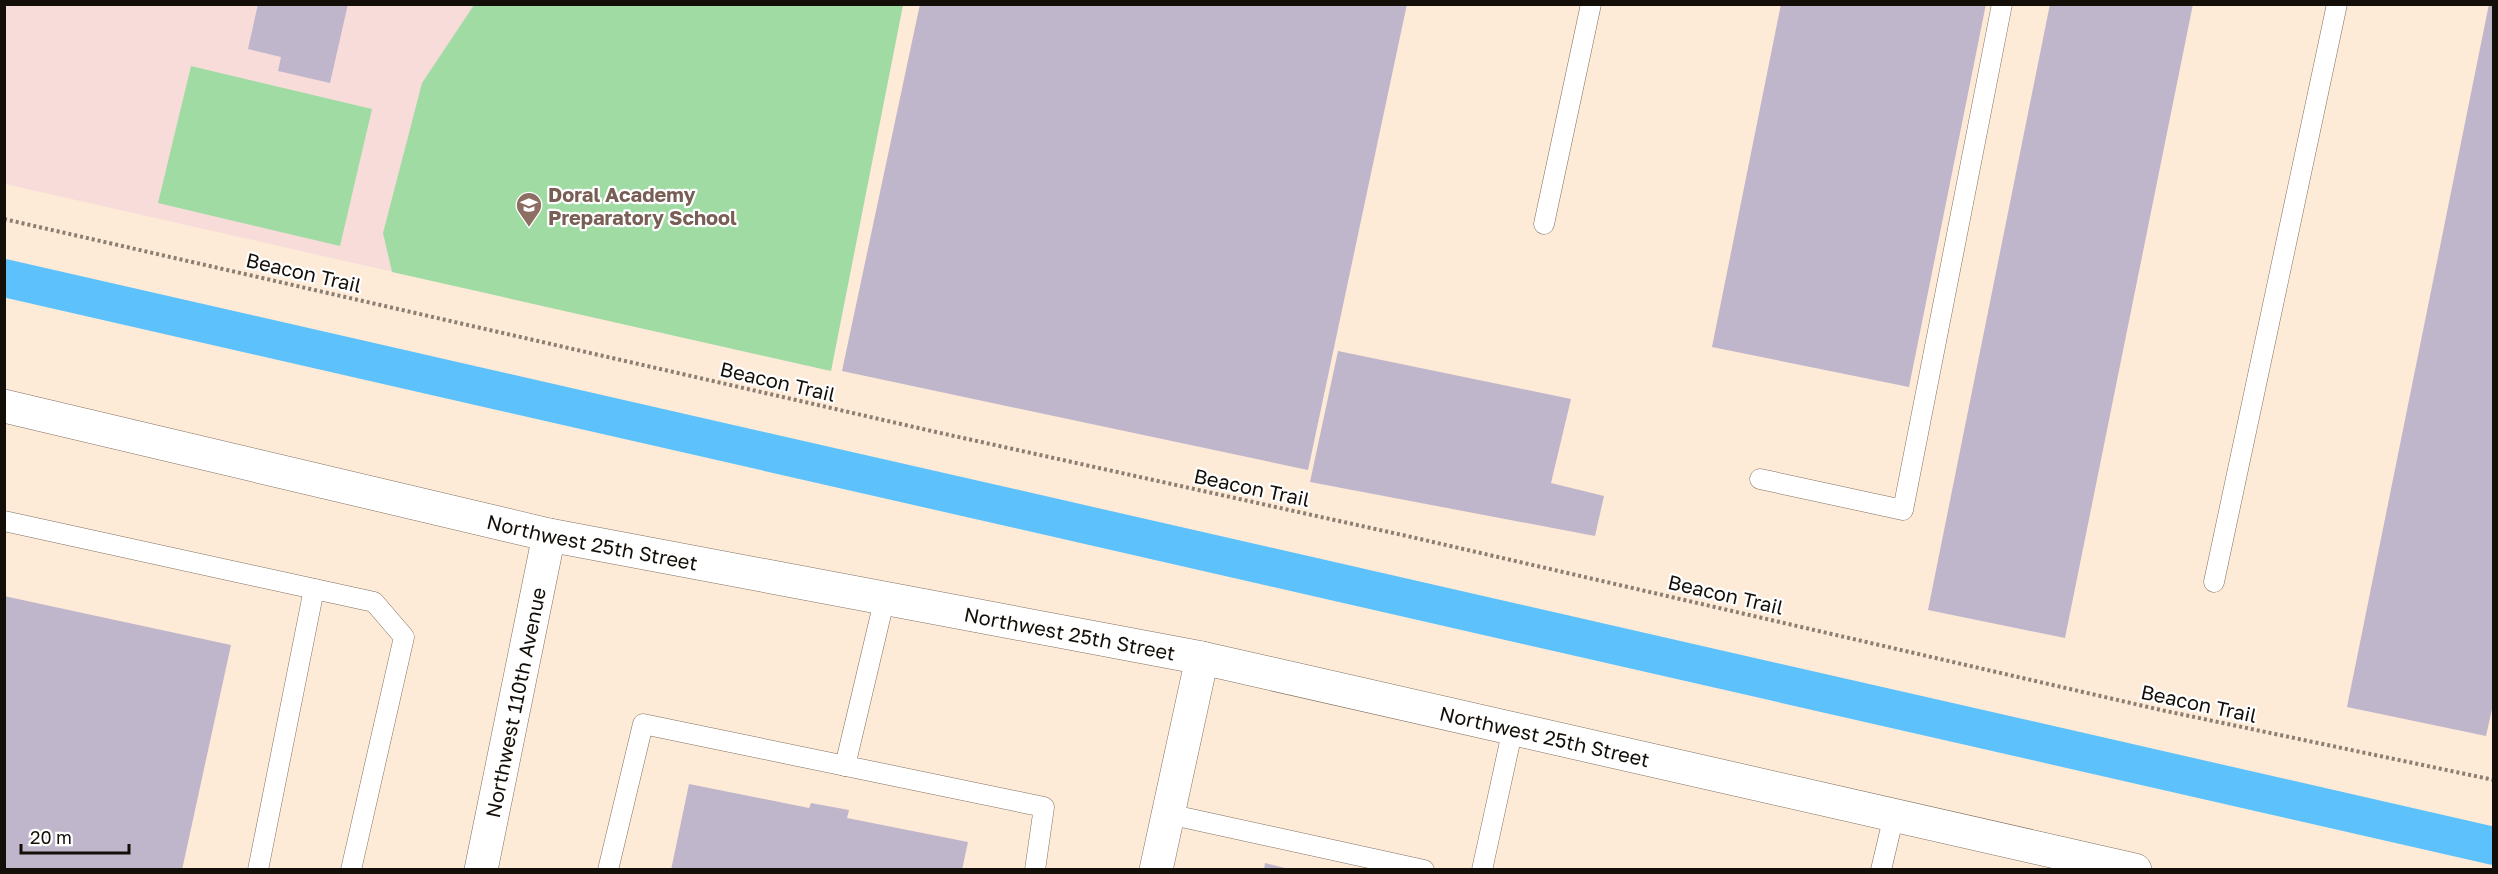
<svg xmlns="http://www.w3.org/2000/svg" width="2498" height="874" font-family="'Golos Text',sans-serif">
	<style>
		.education { fill: #f7dcda }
		.green { fill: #a1dba4 }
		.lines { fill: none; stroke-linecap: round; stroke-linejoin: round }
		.canal { stroke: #5dc2fc; stroke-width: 38 }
		.building { fill: #c0b6cc }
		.lane-casing { stroke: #817060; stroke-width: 21 }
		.street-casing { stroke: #817060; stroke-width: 34 }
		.secondary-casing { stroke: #817060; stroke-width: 34 }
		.path { stroke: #8c7f72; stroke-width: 4; stroke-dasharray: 3 3; stroke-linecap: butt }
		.lane { stroke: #fff; stroke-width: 20 }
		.street { stroke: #fff; stroke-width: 33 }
		.secondary { stroke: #fff; stroke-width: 33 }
		.labels { text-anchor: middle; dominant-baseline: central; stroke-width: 4.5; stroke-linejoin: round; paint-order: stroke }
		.education-label { font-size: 20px; font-weight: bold; fill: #785e54; stroke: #fff; text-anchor: start }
		.street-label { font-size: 20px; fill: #140e08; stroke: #fff }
	</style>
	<rect width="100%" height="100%" fill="#fdead7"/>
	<path class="education" d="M5 5H903L831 371 5 184Z"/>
	<g class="green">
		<path d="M474 5H903L831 371 392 272 383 233 422 83Z"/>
		<path d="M191 66 372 109 340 246 158 203Z"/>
	</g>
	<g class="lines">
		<path class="canal" d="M4 278 2494 846"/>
	</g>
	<g class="building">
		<path d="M258 4H348L330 83 278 71 281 57 248 49Z"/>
		<path d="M920 4H1407L1308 470 842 371Z"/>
		<path d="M1781 4H1986L1909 387 1712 347Z"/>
		<path d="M2050 4H2193L2065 638 1928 610Z"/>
		<path d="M2489 4H2494V700L2486 736 2347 707Z"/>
		<path d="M1338 351 1571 399 1551 483 1604 496 1595 536 1310 482Z"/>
		<path d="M4 596 231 645 182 870H4Z"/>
		<path d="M689 784 809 808 811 803 849 810 847 818 968 842 962 870H671Z"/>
		<path d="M1265 863 1289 869V870H1264Z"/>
	</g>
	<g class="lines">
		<g class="lane-casing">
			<g id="lane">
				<path d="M1544 224 1591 4"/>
				<path d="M1760 479 1903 510 2002 4"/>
				<path d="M4 521 374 602 404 637 351 870"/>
				<path d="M2214 582 2337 4"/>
				<path d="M845 766 885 597"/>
				<path d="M1168 814 1424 870"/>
				<path d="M258 870 314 589"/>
				<path d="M608 870 643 724 1044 807 1035 870"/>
				<path d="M1482 870 1513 728"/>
				<path d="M1881 870 1894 815"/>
			</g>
		</g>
		<g class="street-casing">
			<g id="street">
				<path id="s1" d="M481 870 549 535"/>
				<path d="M1156 870 1202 658"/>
			</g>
		</g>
		<g class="secondary-casing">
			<g id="secondary">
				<path id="s2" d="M4 406 549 535 1202 658 2135 870"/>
			</g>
		</g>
		<path class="path" d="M4 219 936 432 1407 536 2161 710 2494 780"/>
		<use href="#lane" class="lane"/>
		<use href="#street" class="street"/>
		<use href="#secondary" class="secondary"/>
	</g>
	<defs>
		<g id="school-pin" transform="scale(1.35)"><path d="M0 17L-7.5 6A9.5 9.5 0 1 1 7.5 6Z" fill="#8d6e63" stroke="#fff"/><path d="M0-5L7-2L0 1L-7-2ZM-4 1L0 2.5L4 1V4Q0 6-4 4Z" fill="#fff"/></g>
	</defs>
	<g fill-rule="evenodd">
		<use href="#school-pin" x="529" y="205"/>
	</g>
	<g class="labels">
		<g class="education-label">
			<text x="548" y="194">Doral Academy<tspan x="548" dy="23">Preparatory School</tspan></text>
		</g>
		<g class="street-label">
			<text transform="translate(304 272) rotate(13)">Beacon Trail</text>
			<text transform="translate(778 381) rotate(13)">Beacon Trail</text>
			<text transform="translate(1252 487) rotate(12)">Beacon Trail</text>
			<text stroke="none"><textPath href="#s2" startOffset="604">Northwest 25th Street</textPath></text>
			<text transform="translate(1726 594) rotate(13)">Beacon Trail</text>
			<text stroke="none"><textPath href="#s2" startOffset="1090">Northwest 25th Street</textPath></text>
			<text stroke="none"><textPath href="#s1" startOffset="171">Northwest 110th Avenue</textPath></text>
			<text transform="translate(2199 703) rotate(12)">Beacon Trail</text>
			<text stroke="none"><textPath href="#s2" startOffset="1576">Northwest 25th Street</textPath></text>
		</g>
	</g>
	<rect width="2498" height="874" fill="none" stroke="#140e08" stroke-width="12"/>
	<path d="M21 844v9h108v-9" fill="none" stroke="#140e08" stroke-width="3"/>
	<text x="30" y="844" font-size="18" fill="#140e08" stroke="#ffffff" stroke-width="4.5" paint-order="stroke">20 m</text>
</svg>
